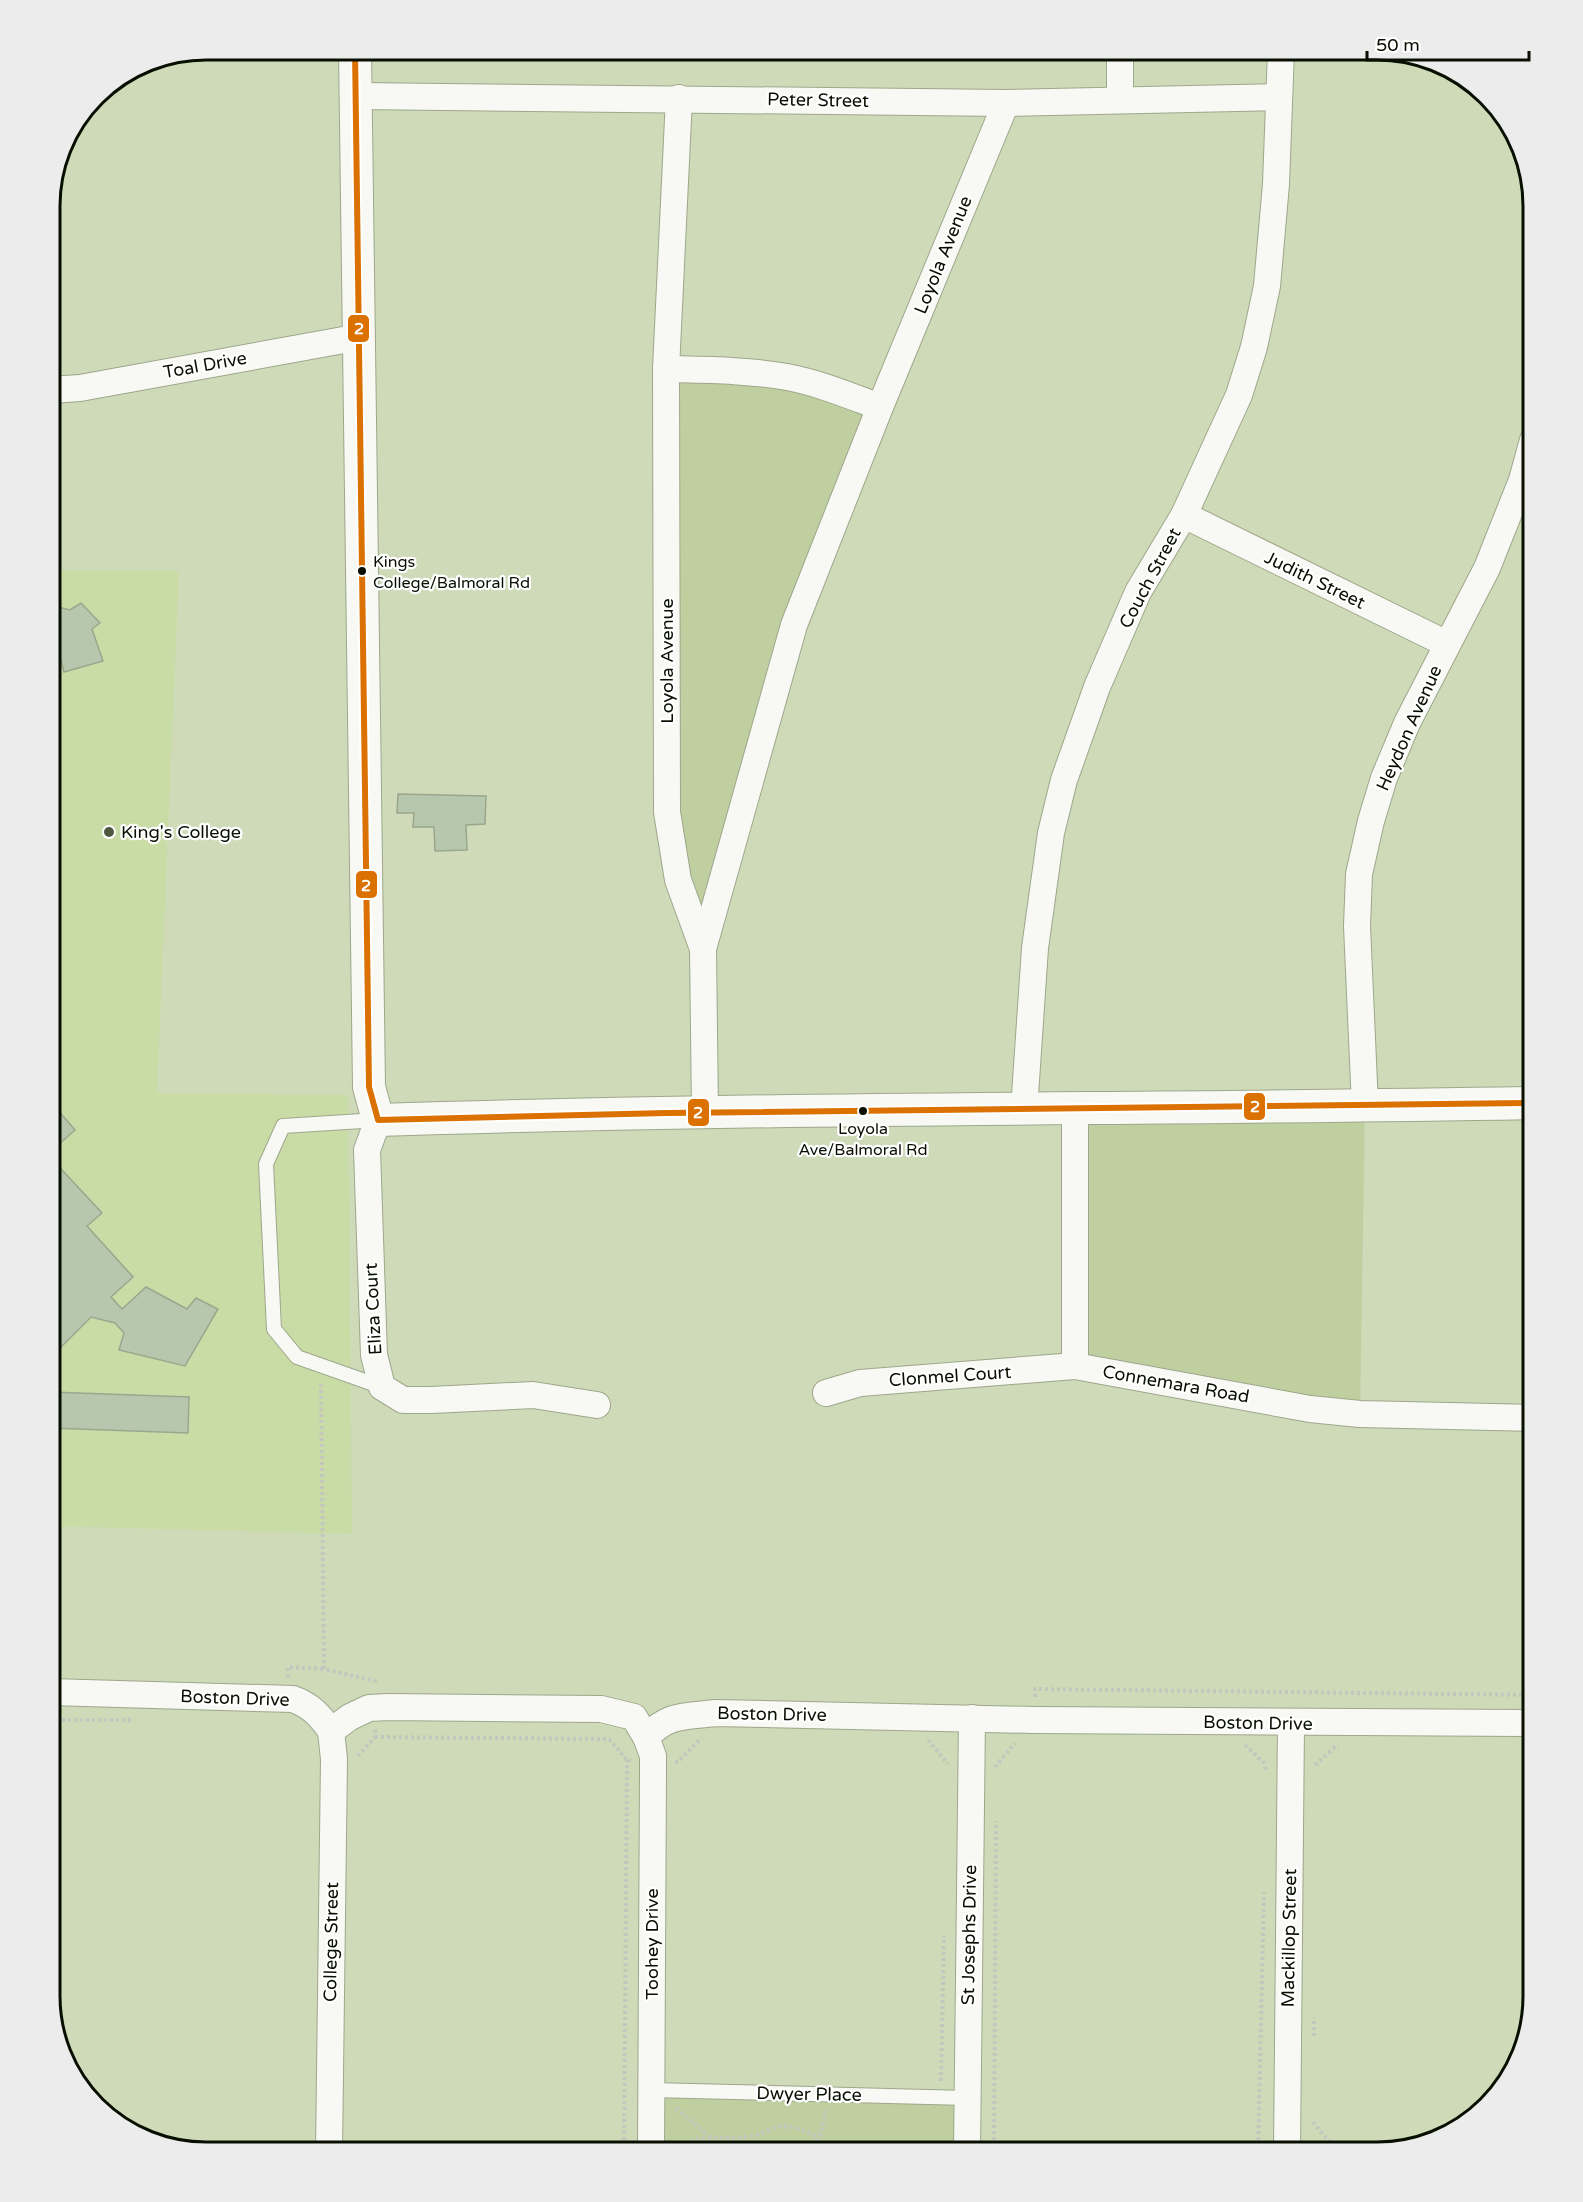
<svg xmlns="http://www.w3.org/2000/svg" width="1583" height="2202" font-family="'Varela Round',sans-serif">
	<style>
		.built { fill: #cadca6 }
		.green { fill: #bfcfa0 }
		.building { fill: #b7c7ad; stroke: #9aa78f; stroke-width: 1.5 }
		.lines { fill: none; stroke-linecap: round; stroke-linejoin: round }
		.service-casing { stroke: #9ea78c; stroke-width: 16 }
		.minor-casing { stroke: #9ea78c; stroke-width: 28 }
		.tertiary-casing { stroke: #9ea78c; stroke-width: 34 }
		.path { stroke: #c4c7bd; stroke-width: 4; stroke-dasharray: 3 3; stroke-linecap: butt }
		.service { stroke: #f8f9f4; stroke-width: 14 }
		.minor { stroke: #f8f9f4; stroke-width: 26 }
		.tertiary { stroke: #f8f9f4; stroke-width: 32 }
		.bus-1-casing { stroke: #fff; stroke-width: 10 }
		.bus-1 { stroke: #da7100; stroke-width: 6 }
		.bus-dot { fill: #090f00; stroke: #fff; stroke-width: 2 }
		.poi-dot { fill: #4e5640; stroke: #fff; stroke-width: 2 }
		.labels { text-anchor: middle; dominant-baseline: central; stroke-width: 4.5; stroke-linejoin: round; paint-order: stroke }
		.bus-label { font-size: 16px; fill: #090f00; stroke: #fff; text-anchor: start }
		.street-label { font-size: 18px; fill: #090f00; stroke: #fff }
		.poi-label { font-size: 18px; fill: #090f00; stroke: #fff; text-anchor: start }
		.rim { fill: none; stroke: #090f00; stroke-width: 3 }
		.line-badge { stroke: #fff; stroke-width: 2 }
		.badge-label { font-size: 16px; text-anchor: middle; font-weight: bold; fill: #fff }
	</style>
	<rect width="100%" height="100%" fill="#cedab8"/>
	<path class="built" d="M50 570 179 571 157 1093 348 1095 352 1534 50 1526Z"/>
	<g class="green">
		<path d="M666 369 742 371 880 407 794 625 703 949 678 880Z"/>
		<path d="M1365 1106 1360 1414 1075 1366V1109Z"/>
		<path d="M660 2090 956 2098 955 2152H659Z"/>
	</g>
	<g class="building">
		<path d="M81 603 100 623 92 629 103 661 64 672 60 656 50 646V605L70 610Z"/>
		<path d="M398 794 486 796 485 824 466 825 467 850 435 851 434 827H413L414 813H397Z"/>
		<path d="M50 1101 75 1130 50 1152Z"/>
		<path d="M50 1157 102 1213 87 1226 133 1277 111 1297 122 1309 146 1287 187 1309 196 1298 218 1309 185 1366 119 1350 124 1333 115 1323 91 1317 50 1358V1304L56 1297 50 1289Z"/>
		<path d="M50 1392 189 1397 188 1433 50 1428Z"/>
	</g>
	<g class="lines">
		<g class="service-casing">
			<g id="service">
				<path d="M378 1120 283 1126 266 1164 274 1329 297 1357 382 1387"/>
				<path d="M651 2090 967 2098"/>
			</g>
		</g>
		<g class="minor-casing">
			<g id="minor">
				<path d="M357 96 1006 103 1279 97"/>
				<path d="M679 98 666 369 667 812 678 880 703 949"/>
				<path d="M1120 100V50"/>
				<path d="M666 369C707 370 747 370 787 377 819 383 850 396 880 407"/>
				<path d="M50 390 80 388 360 337"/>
				<path d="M1184 515 1447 644"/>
				<path d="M1365 1106 1357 926 1359 874 1371 821 1384 778 1407 723 1487 568 1522 480 1533 440"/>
				<path d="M1075 1109V1366L1310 1409 1360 1414 1533 1418"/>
				<path d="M1024 1110 1035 948 1051 833 1064 780 1097 687 1138 592 1184 515 1239 395 1254 347 1267 286 1276 184 1281 50"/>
				<path d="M705 1113 703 949 794 625 880 407 1006 103"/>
				<path d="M378 1120 367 1150 374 1355 382 1387 403 1400H431L533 1395 597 1405"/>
				<path d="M826 1393 860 1383 1075 1366"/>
				<path d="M50 1692 293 1699C312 1706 320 1716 331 1731L350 1717 369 1708 388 1707 601 1709 634 1717 646 1737C670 1713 684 1717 715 1713L1034 1720 1533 1723"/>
				<path d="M646 1737 653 1756V1774L651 2152"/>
				<path d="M329 2152 334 1759 331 1731"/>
				<path d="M967 2152 972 1718"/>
				<path d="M1287 2152 1291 1723"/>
			</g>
		</g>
		<g class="tertiary-casing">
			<path id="tertiary" d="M355 50 369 1087 378 1120C763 1107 1148 1110 1533 1103"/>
		</g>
		<g class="path">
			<path d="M321 1384 324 1669 375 1681V1685"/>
			<path d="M288 1677V1667L324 1669"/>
			<path d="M1035 1697V1689L1533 1695"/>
			<path d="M50 1720H133"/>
			<path d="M375 1737 609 1739 627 1760 631 1761"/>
			<path d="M928 1740 948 1764"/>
			<path d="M1245 1745 1264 1763 1266 1771"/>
			<path d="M358 1756 375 1737V1728"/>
			<path d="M675 1762H678L701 1738"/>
			<path d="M1315 1765 1335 1747H1339"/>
			<path d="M995 1767 1015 1743"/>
			<path d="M50 1997 53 1720"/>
			<path d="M1314 2036V2017"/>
			<path d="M941 2081 944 1936"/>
			<path d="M676 2108 711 2138"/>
			<path d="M1313 2122 1331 2144 1402 2146"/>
			<path d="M675 2150C692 2131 732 2142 756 2135 765 2133 774 2125 783 2126 797 2127 807 2131 818 2138"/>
			<path d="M624 2152 627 1760"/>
			<path d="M811 2152 822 2131 825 2111"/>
			<path d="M994 2152 996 1821"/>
			<path d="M1258 2152 1264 1892"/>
		</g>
		<use href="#service" class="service"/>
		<use href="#minor" class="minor"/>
		<use href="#tertiary" class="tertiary"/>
		<g class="bus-1-casing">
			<path id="bus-1" d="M355 50 369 1087 378 1120 667 1113 1533 1103"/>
		</g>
		<use href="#bus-1" class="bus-1"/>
	</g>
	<g class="bus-dot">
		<circle cx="362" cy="571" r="5"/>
		<circle cx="863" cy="1111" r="5"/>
	</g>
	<circle class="poi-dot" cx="109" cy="832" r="6"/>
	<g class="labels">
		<g class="bus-label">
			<text x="373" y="562">Kings<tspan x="373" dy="21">College/Balmoral Rd</tspan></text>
			<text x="863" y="1129" text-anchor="middle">Loyola<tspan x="863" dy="21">Ave/Balmoral Rd</tspan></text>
		</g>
		<g class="street-label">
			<text transform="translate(818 100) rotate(1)">Peter Street</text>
			<text transform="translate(943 255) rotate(-68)">Loyola Avenue</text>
			<text transform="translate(205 365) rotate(-10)">Toal Drive</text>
			<text transform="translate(1150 578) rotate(-62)">Couch Street</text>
			<text transform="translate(1315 580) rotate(26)">Judith Street</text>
			<text transform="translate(667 661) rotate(-90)">Loyola Avenue</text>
			<text transform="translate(1409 728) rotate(-66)">Heydon Avenue</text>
			<text transform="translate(373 1309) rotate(-93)">Eliza Court</text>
			<text transform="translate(950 1376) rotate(-4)">Clonmel Court</text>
			<text transform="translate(1176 1384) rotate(10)">Connemara Road</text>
			<text transform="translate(235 1698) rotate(2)">Boston Drive</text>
			<text transform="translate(772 1714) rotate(1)">Boston Drive</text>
			<text transform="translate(1258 1723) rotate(1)">Boston Drive</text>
			<text transform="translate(969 1935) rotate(-89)">St Josephs Drive</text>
			<text transform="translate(1289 1938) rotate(-89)">Mackillop Street</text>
			<text transform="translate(331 1942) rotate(-89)">College Street</text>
			<text transform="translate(652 1944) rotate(-90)">Toohey Drive</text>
			<text transform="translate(809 2094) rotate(1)">Dwyer Place</text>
		</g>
		<g class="poi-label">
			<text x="121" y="832">King's College</text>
		</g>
	</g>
	<path d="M0 0H1583V2202H0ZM206 60H1377A146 146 0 0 1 1523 206V1996A146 146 0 0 1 1377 2142H206A146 146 0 0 1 60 1996V206A146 146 0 0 1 206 60Z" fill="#ebeceb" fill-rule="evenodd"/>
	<path class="rim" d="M206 60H1377A146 146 0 0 1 1523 206V1996A146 146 0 0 1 1377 2142H206A146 146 0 0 1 60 1996V206A146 146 0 0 1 206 60Z"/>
	<g class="line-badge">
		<rect x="347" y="314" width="23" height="29" rx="6" fill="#da7100"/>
		<rect x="355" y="870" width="23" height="29" rx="6" fill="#da7100"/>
		<rect x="1243" y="1092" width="23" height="29" rx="6" fill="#da7100"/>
		<rect x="687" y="1098" width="23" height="29" rx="6" fill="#da7100"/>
	</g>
	<g class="badge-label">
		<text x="359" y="334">2</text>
		<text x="366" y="891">2</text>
		<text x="1255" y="1112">2</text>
		<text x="698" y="1118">2</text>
	</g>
	<path d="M1367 51v9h162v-9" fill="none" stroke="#090f00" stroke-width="3"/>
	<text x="1376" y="51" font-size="18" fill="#090f00" stroke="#ffffff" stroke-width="4.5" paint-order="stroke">50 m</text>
</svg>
